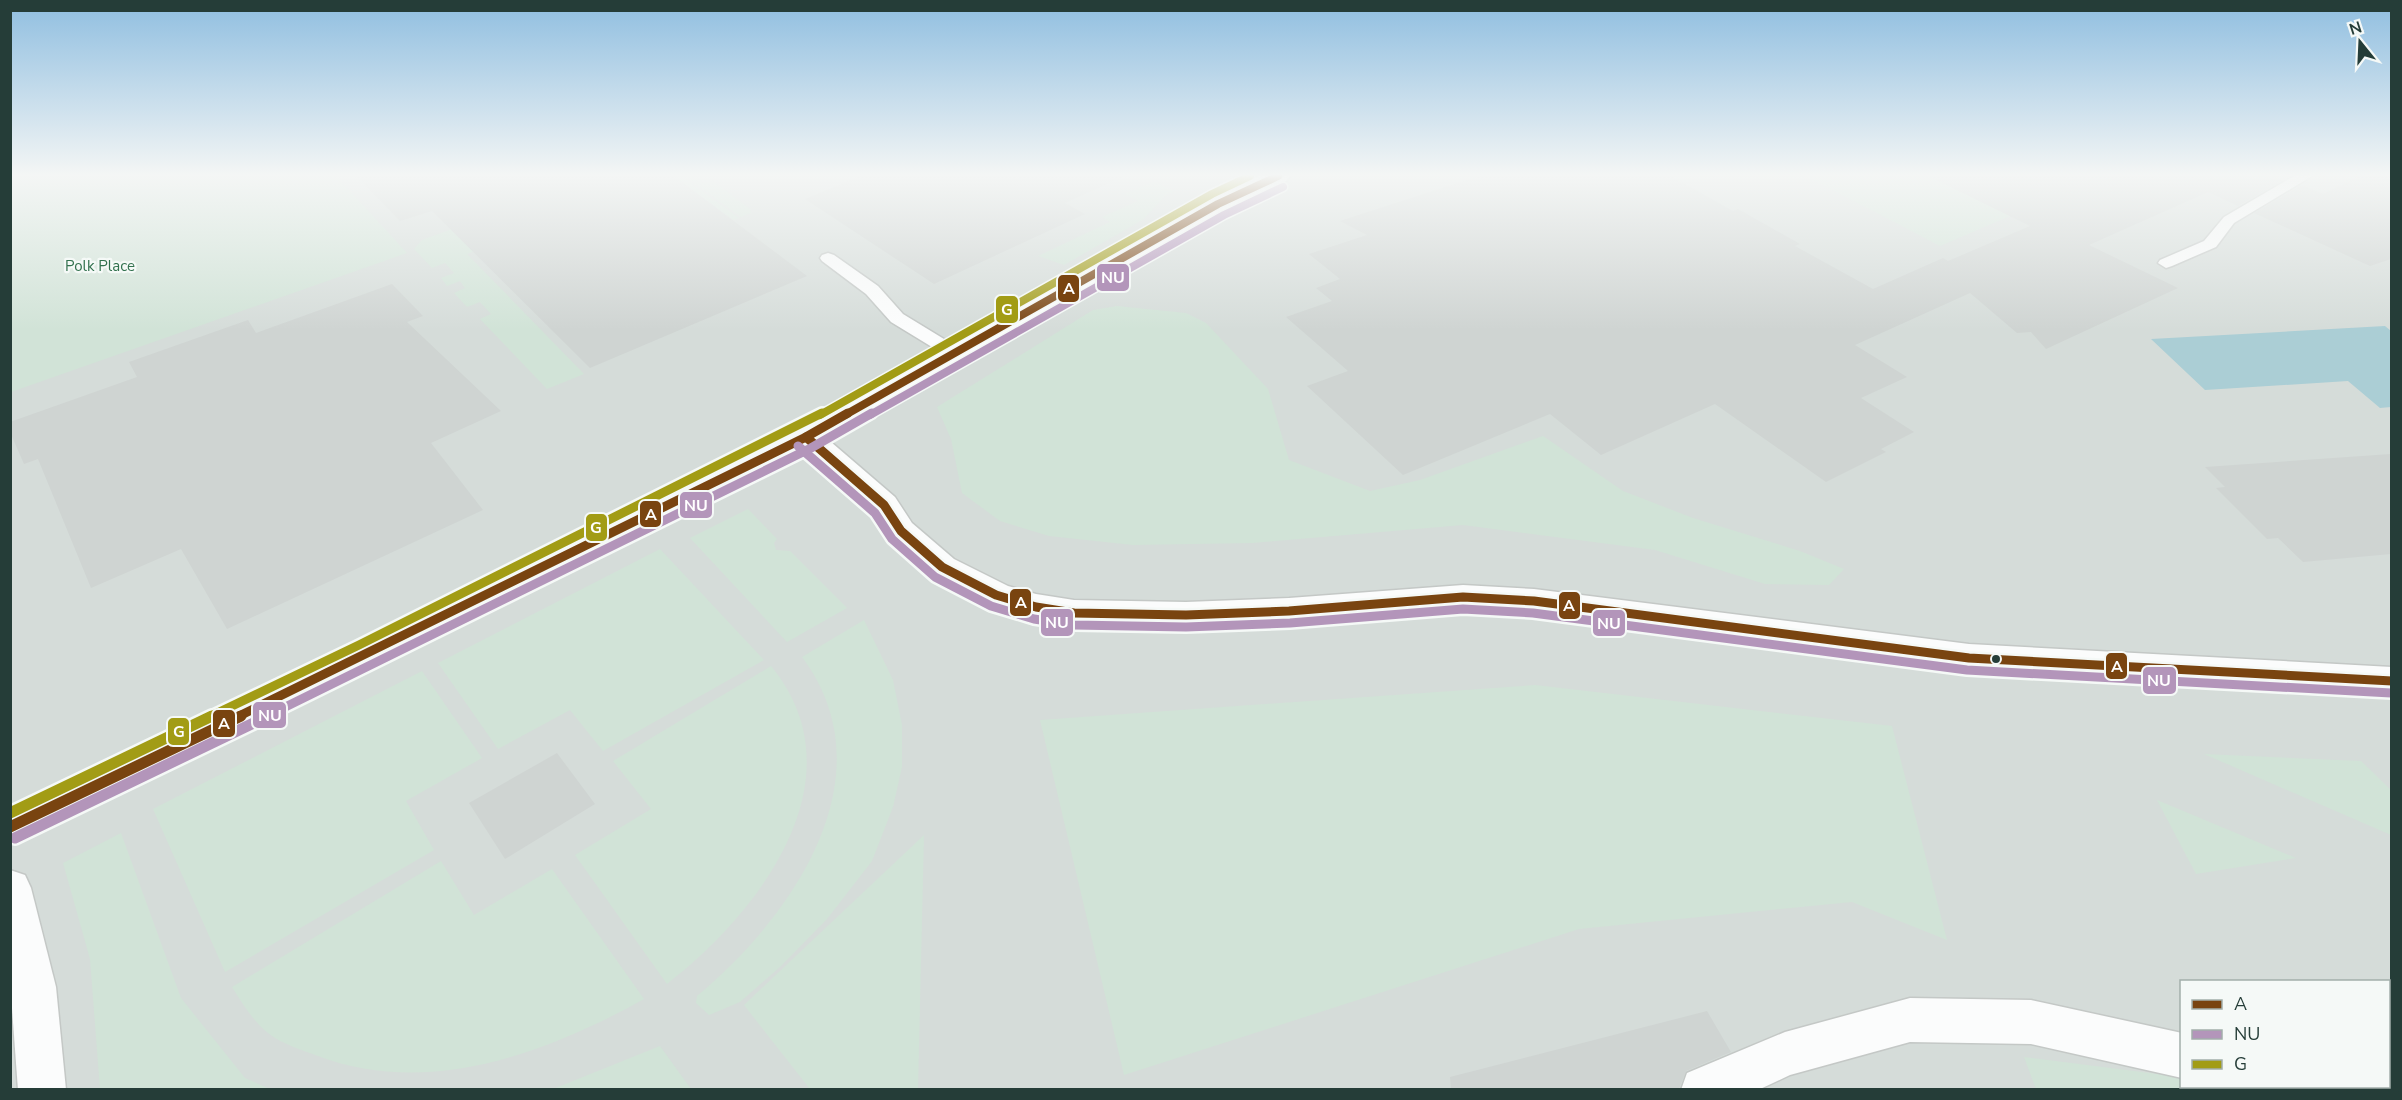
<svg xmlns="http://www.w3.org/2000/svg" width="2402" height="1100" font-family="'Nunito Sans',sans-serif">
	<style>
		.built { fill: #d5dcd9; fill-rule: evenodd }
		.green { fill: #d1e3d7 }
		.water { fill: #abced5 }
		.building { fill: #cfd4d2 }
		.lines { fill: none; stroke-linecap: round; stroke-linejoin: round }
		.lane-casing { stroke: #c4c8c6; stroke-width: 3 }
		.street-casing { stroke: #c4c8c6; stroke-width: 3 }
		.secondary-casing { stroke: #c3c9c6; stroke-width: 3 }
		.lane { fill: #fbfcfc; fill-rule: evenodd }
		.street { fill: #fbfcfc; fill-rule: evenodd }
		.secondary { fill: #fbfcfc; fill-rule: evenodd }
		.bus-1-far2-casing { stroke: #f5f9f7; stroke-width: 11 }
		.bus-1-far1-casing { stroke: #f5f9f7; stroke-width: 14 }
		.bus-1-casing { stroke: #f5f9f7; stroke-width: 16 }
		.bus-2-far2-casing { stroke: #f5f9f7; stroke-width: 11 }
		.bus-2-far1-casing { stroke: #f5f9f7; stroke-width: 14 }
		.bus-2-casing { stroke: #f5f9f7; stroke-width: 16 }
		.bus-3-far2-casing { stroke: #f5f9f7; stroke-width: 11 }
		.bus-3-far1-casing { stroke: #f5f9f7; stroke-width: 14 }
		.bus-3-casing { stroke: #f5f9f7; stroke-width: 16 }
		.bus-1-far2 { stroke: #794410; stroke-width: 8 }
		.bus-1-far1 { stroke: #794410; stroke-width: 9 }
		.bus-1 { stroke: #794410; stroke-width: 11 }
		.bus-2-far2 { stroke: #b395ba; stroke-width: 8 }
		.bus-2-far1 { stroke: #b395ba; stroke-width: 9 }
		.bus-2 { stroke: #b395ba; stroke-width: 11 }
		.bus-3-far2 { stroke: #a29c15; stroke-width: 8 }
		.bus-3-far1 { stroke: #a29c15; stroke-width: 9 }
		.bus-3 { stroke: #a29c15; stroke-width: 11 }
		.bus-dot { fill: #253d38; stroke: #f5f9f7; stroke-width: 2 }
		.labels { text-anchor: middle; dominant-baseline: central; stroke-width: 4.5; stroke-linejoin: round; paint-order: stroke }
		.far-park-label { font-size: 15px; fill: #32714e; stroke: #f5f9f7 }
		.line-badge { stroke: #f5f9f7; stroke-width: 2 }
		.badge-label { font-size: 16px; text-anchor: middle; font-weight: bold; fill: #fff }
	</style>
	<rect width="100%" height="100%" fill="#e7ebe9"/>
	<path class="built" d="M10 176H2391V1089H11ZM2182 982H2388V1086H2182Z"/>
	<g class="green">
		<path d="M11 176H336L407 253 11 392Z"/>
		<path d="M685 176H692L702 183 712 180 750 209 751 213 741 217Z"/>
		<path d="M1806 176H1928L2010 216 1940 246Z"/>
		<path d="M683 177 739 218 733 220 681 181 613 205 609 203Z"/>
		<path d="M1154 181 1174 192 1166 195 1144 219 1064 265 1038 256 1110 222 1102 217 1138 201 1125 194Z"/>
		<path d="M558 220 467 254 584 374 547 389 480 319 491 314 480 302 467 307 454 293 465 288 460 281 447 286 441 278 454 273 445 263 432 268 414 249 422 240 471 222Z"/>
		<path d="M1117 306 1186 313 1206 323 1268 389 1289 460 1370 491 1420 480 1543 436 1623 491 1693 518 1800 551 1844 569 1829 585 1765 584 1655 550 1463 525 1253 543 1133 545 1049 536 1000 521 962 493 951 439 937 407 1093 310Z"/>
		<path d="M748 509 777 539 774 543 776 550 790 551 847 608 787 642 690 538Z"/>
		<path d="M660 549 764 660 603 751 570 710 498 749 438 663Z"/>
		<path d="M864 620 893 680 902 725V767L893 807 872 861 827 919 781 966 740 1002 709 1015 696 1003 697 996C792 917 891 776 802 657Z"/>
		<path d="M771 666C863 778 759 913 667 984L575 855 651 809 613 761Z"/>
		<path d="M422 671 482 758 406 801 434 850 225 972 153 809Z"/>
		<path d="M1535 685 1892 726 1947 940 1852 902 1579 929 1124 1075 1040 720Z"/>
		<path d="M2204 754 2361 761 2391 790V835Z"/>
		<path d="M2157 800 2296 858 2196 874Z"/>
		<path d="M121 833 181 998 245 1078 270 1089H100L90 959 63 863Z"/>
		<path d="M924 835 918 1089H810L744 1005Z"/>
		<path d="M441 861 474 915 552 869 644 999C547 1053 428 1098 318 1056 302 1050 282 1044 268 1033 253 1021 242 1003 232 987Z"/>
		<path d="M660 1046 691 1089H553Z"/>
		<path d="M2024 1057 2181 1077 2182 1086 2221 1087 2222 1089H2036Z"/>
	</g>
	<path class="water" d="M2385 326 2391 331V407L2380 408 2348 381 2205 390 2151 339Z"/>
	<g class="building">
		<path d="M356 176H674L807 276 590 368 432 211 400 221Z"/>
		<path d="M861 176H1125L1065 203 1085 214 934 284 805 199Z"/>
		<path d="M1479 176H1671L1733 211 1738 209 1800 244 1795 246 1873 289 1943 258 1948 261 2030 226 1928 176 2287 178 2238 206 2208 192 2089 245 2178 288 2046 349 2031 332 2017 333 1970 293 1855 345 1907 377 1861 398 1914 432 1881 449 1886 452 1826 482 1715 404 1601 455 1550 414 1403 475 1307 386 1348 371 1286 317 1332 301 1316 288 1340 279 1309 254 1367 235 1340 221Z"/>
		<path d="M2360 176H2391V259L2370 266 2254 213 2302 185 2323 194Z"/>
		<path d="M392 284 423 316 407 322 501 411 431 443 483 510 227 629 181 549 91 588 38 459 24 464 10 432V422L137 377 129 362 248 320 256 333Z"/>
		<path d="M2391 454V554L2303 562 2278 538 2267 539 2216 488 2225 487 2205 467Z"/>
		<path d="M557 753 595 804 505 859 469 803Z"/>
		<path d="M1707 1011 1731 1052 1686 1071 1679 1089H1451L1450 1077Z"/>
	</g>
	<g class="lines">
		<g class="lane-casing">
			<g id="lane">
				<path d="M2294 176H2312L2234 223 2216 247 2172 266 2166 268 2158 263 2160 260 2204 241 2224 217Z"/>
				<path d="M828 253 834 255 878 286 903 314 962 350 965 354 962 358H950L891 322 866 294 822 261 820 258 822 255Z"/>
			</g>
		</g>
		<g class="street-casing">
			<g id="street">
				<path d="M806 428 817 430 895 497 912 523 954 559 1008 586 1036 594 1074 600 1186 602 1289 598 1463 585 1534 589 1969 644 2392 667V695L1969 672 1534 613 1463 609 1289 624 1186 628 1074 626 1036 620 984 604 930 575 890 539 873 513 795 444 791 437 795 430Z"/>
				<path d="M10 870 25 875 31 888 56 987 66 1090H18L10 981Z"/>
				<path d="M1910 998 2031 1000 2182 1033V1078L2031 1044 1910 1042 1790 1075 1758 1090H1681L1687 1073 1785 1032Z"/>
				<path d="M2293 1086H2351L2352 1090H2294Z"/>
			</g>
		</g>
		<g class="secondary-casing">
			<path id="secondary" d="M1259 176H1290L1286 181 1226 209 817 444 377 666 10 844V808L351 646 795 430 1210 199Z"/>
		</g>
		<use href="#lane" class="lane"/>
		<use href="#street" class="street"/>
		<use href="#secondary" class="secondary"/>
		<g class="bus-1-far2-casing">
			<path id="bus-1-far2" d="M845 415 1218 204 1278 176"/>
		</g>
		<g class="bus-1-far1-casing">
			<g id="bus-1-far1">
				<path d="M806 437 884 505 901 531 942 567 996 595 1036 607 1074 613 1186 615 1289 611 1463 597 1534 601 1969 658 2392 681"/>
				<path d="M237 717 806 437 848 413"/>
			</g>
		</g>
		<g class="bus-1-casing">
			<path id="bus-1" d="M10 827 241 716"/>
		</g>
		<g class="bus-2-far2-casing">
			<path id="bus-2-far2" d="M870 415 1224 215 1283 187"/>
		</g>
		<g class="bus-2-far1-casing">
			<g id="bus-2-far1">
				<path d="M798 446 875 513 892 539 935 577 991 606 1034 619 1074 625 1186 627 1290 623 1463 609 1533 613 1967 670 2391 693"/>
				<path d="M265 717 811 448 872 413"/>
			</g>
		</g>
		<g class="bus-2-casing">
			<path id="bus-2" d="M15 838 268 716"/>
		</g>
		<g class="bus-3-far2-casing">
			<path id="bus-3-far2" d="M820 415 1212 194 1250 176"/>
		</g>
		<g class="bus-3-far1-casing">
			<path id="bus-3-far1" d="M209 717 359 645 822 413"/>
		</g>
		<g class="bus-3-casing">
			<path id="bus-3" d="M10 813 212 716"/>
		</g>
		<use href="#bus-1-far2" class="bus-1-far2"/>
		<use href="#bus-1-far1" class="bus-1-far1"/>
		<use href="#bus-1" class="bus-1"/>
		<use href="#bus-2-far2" class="bus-2-far2"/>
		<use href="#bus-2-far1" class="bus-2-far1"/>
		<use href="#bus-2" class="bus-2"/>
		<use href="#bus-3-far2" class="bus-3-far2"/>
		<use href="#bus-3-far1" class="bus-3-far1"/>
		<use href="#bus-3" class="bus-3"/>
	</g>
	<linearGradient id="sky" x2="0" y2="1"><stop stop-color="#8fbee0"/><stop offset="0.53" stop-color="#f4f6f5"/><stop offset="1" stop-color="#f4f6f5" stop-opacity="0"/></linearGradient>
	<rect width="2402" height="330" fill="url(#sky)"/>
	<circle class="bus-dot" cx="1996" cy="659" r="5"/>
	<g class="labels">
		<g class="far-park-label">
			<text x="100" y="266">Polk Place</text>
		</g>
	</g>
	<g class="line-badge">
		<rect x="1096" y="263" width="34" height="29" rx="6" fill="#b395ba"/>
		<rect x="1057" y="274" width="23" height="29" rx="6" fill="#794410"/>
		<rect x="995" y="295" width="24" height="29" rx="6" fill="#a29c15"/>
		<rect x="679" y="491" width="34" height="28" rx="6" fill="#b395ba"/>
		<rect x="639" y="500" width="23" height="28" rx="6" fill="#794410"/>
		<rect x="585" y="513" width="23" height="29" rx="6" fill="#a29c15"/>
		<rect x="1009" y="588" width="23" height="29" rx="6" fill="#794410"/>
		<rect x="1558" y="591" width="23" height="29" rx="6" fill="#794410"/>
		<rect x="1040" y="608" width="34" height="29" rx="6" fill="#b395ba"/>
		<rect x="1592" y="609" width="34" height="28" rx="6" fill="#b395ba"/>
		<rect x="2105" y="652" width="23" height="28" rx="6" fill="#794410"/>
		<rect x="2142" y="666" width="35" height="29" rx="6" fill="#b395ba"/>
		<rect x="252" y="701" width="35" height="28" rx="6" fill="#b395ba"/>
		<rect x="212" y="709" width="24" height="29" rx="6" fill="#794410"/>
		<rect x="167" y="717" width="23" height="29" rx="6" fill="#a29c15"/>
	</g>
	<g class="badge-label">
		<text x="1113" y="283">NU</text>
		<text x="1069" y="294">A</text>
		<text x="1007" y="315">G</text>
		<text x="696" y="511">NU</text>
		<text x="651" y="520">A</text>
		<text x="596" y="533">G</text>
		<text x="1021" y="608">A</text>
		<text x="1569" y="611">A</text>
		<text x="1057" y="628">NU</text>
		<text x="1609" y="629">NU</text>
		<text x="2117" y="672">A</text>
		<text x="2159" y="686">NU</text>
		<text x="270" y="721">NU</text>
		<text x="224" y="729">A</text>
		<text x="179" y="737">G</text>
	</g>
	<rect width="2402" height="1100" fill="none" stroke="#253d38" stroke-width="24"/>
	<rect x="2180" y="980" width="210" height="108" fill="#f5f9f7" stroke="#a2aeab" stroke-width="1.5"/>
	<rect x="2192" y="1000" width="30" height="9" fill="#794410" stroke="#a2aeab" stroke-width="1.5"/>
	<text x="2234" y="1010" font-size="18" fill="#253d38">A</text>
	<rect x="2192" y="1030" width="30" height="9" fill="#b395ba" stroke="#a2aeab" stroke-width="1.5"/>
	<text x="2234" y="1040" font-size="18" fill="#253d38">NU</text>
	<rect x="2192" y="1060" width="30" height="9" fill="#a29c15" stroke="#a2aeab" stroke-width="1.5"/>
	<text x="2234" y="1070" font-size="18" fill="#253d38">G</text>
	<g transform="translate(2360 42) rotate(342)" stroke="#f5f9f7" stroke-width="4.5" paint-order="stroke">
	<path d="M0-4.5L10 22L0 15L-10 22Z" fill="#253d38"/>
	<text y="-9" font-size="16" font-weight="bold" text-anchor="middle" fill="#253d38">N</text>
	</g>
</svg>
